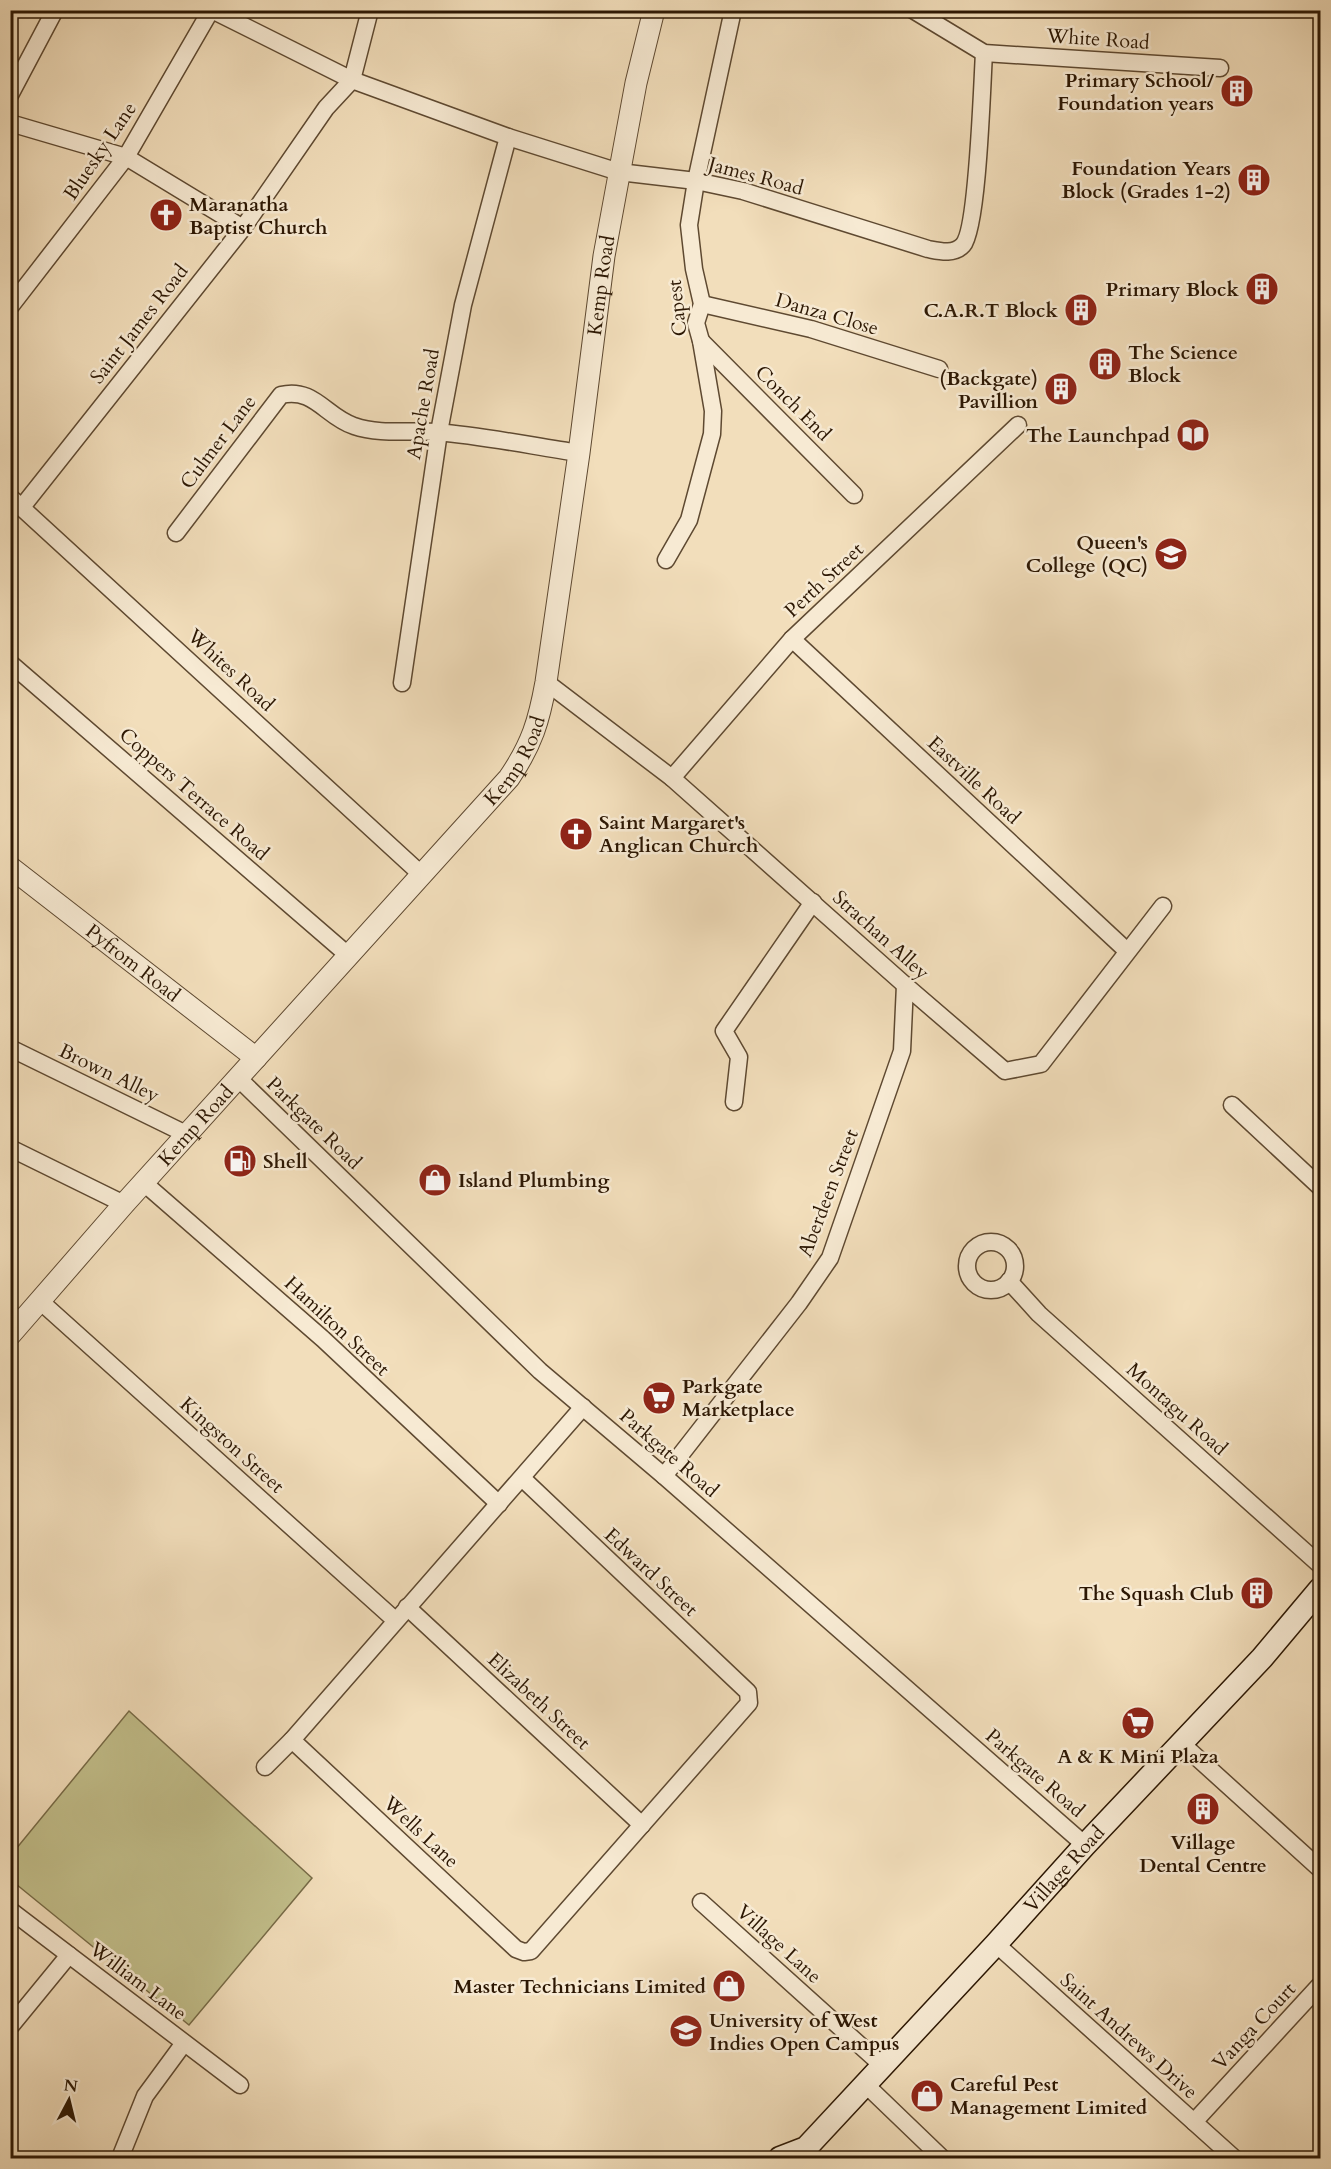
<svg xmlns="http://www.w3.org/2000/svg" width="1331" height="2169" font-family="Cardo,serif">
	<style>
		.pitch { fill: #c2bf8b; stroke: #776b47; stroke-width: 1.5 }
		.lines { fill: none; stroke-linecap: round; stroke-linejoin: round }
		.minor-casing { stroke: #5e4931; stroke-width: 19 }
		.tertiary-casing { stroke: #5e4931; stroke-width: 23 }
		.secondary-casing { stroke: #2c1703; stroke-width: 25 }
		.minor { stroke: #f7ead3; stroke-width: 16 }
		.tertiary { stroke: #f7ead3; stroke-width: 21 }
		.secondary { stroke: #f7ead3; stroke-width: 22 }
		.labels { text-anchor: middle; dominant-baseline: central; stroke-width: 5; stroke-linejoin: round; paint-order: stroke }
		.street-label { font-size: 20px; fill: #2c1703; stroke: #f7ead3 }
		.poi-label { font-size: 20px; font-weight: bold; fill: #2c1703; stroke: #f7ead3; text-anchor: end }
	</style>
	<rect width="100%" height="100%" fill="#f2debb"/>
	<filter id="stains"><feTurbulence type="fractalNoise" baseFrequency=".00333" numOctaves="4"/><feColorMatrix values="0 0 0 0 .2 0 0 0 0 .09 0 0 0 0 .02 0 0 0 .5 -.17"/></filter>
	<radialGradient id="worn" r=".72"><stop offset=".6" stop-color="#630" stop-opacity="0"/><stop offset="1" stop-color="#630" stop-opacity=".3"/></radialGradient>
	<path class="pitch" d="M129 1711 312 1878 189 2025 11 1880V1855Z"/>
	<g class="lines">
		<g class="minor-casing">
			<g id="minor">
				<path d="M212 10 352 80 508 137 619 172 696 181 743 191 928 249C939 251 954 255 963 245 978 228 982 84 984 53"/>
				<path d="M913 10 984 53 1220 68"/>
				<path d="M10 95 55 10"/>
				<path d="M10 123 126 157 243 228"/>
				<path d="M702 304 811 329 939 369"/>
				<path d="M10 307 126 157 211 10"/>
				<path d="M701 341 854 495"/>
				<path d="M10 497 422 875"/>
				<path d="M22 507 243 228 326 108 352 80 370 10"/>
				<path d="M176 533 281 395C314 387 326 417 354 426 380 435 410 430 437 432 484 436 532 446 579 453"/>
				<path d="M666 560 689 520 712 434 713 411 701 341 696 323 702 304 694 269 689 225 696 181 733 10"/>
				<path d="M792 639 1127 951"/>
				<path d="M10 663 349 956"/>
				<path d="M546 682 672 778 905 985 1005 1071 1041 1064 1163 906"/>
				<path d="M402 683 439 432 463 305 508 137"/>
				<path d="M672 778 792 639 1018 425"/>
				<path d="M10 1048 188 1135"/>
				<path d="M239 1079 540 1371 664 1476 1085 1845"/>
				<path d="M734 1102 739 1057 724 1031 813 902"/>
				<path d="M1232 1105 1320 1187"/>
				<path d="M10 1148 124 1204"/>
				<path d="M144 1183 323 1339 499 1504"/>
				<circle cx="991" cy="1266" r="24"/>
				<path d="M1009 1281 1039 1314 1320 1565"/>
				<path d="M40 1301 395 1620"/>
				<path d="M664 1476 799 1303 830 1258 902 1051 905 985"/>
				<path d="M407 1607 642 1825"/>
				<path d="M292 1740 516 1949 524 1952 531 1951 749 1703 748 1692 522 1478"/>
				<path d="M1181 1743 1320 1869"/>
				<path d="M265 1767 292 1740 583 1407"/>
				<path d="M701 1902 883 2066"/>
				<path d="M10 1910 240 2085"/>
				<path d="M996 1944 1234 2158"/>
				<path d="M10 2027 69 1955"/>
				<path d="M865 2084 942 2158"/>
				<path d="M1194 2122 1320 1985"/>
				<path d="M120 2158 145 2096 184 2043"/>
			</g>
		</g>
		<g class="tertiary-casing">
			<g id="tertiary">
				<path id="s1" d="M10 867 256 1058"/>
				<path id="s2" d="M10 1335 124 1204 509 778C532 744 539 721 546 682L579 453 604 256 636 83 654 10"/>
			</g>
		</g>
		<g class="secondary-casing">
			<g id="secondary">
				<path id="s3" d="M780 2158 806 2148 996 1944 1085 1845 1262 1658 1320 1589"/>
			</g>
		</g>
		<use href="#minor" class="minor"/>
		<use href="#tertiary" class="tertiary"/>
		<use href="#secondary" class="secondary"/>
	</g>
	<defs>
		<g id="building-disc" transform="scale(1.725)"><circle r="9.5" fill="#8f2418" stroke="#f7ead3"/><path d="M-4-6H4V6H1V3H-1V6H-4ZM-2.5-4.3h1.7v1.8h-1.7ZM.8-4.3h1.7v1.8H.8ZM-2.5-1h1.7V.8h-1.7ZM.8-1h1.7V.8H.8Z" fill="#fff"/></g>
		<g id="church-disc" transform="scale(1.725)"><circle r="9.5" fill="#8f2418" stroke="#f7ead3"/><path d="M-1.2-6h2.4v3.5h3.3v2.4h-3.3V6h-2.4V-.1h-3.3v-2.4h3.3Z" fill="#fff"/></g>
		<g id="library-disc" transform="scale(1.725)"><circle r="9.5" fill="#8f2418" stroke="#f7ead3"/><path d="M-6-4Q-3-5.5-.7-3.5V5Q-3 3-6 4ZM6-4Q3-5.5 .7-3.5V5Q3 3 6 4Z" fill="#fff"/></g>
		<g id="school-disc" transform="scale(1.725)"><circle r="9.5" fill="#8f2418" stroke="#f7ead3"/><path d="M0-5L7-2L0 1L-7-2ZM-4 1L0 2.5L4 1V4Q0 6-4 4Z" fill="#fff"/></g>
		<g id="fuel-disc" transform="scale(1.725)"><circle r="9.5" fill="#8f2418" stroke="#f7ead3"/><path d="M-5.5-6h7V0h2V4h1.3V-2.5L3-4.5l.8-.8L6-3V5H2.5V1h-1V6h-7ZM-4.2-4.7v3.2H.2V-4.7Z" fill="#fff"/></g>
		<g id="shop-disc" transform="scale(1.725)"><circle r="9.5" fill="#8f2418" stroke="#f7ead3"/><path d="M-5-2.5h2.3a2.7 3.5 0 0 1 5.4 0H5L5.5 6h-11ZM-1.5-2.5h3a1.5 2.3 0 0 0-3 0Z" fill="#fff"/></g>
		<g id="supermarket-disc" transform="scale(1.725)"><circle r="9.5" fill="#8f2418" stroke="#f7ead3"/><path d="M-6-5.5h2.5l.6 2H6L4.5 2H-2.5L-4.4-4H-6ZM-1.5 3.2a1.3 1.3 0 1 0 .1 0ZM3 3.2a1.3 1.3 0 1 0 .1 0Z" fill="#fff"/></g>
		<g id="university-disc" transform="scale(1.725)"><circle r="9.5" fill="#8f2418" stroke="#f7ead3"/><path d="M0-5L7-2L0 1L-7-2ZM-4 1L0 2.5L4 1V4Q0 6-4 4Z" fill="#fff"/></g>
	</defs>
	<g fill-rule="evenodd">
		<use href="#building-disc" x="1237" y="91"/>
		<use href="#building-disc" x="1254" y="180"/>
		<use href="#church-disc" x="166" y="215"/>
		<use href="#building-disc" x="1262" y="289"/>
		<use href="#building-disc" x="1081" y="310"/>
		<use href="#building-disc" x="1105" y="364"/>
		<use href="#building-disc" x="1061" y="389"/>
		<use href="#library-disc" x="1193" y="435"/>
		<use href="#school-disc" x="1171" y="554"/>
		<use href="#church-disc" x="576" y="834"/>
		<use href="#fuel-disc" x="240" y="1161"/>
		<use href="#shop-disc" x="435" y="1180"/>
		<use href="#supermarket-disc" x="659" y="1398"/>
		<use href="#building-disc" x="1257" y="1593"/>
		<use href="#supermarket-disc" x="1138" y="1723"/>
		<use href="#building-disc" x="1203" y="1809"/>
		<use href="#shop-disc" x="729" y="1986"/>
		<use href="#university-disc" x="686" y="2031"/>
		<use href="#shop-disc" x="927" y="2096"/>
	</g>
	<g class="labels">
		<g class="street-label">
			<text transform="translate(1098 39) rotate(4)">White Road</text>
			<text transform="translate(100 151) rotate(-56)">Bluesky Lane</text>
			<text transform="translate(756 176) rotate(15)">James Road</text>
			<text stroke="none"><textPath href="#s2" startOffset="1252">Kemp Road</textPath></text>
			<text transform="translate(677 308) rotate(-96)">Capest</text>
			<text transform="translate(827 314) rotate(16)">Danza Close</text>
			<text transform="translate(139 324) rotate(-52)">Saint James Road</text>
			<text transform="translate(793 403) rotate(45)">Conch End</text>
			<text transform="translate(423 404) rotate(-80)">Apache Road</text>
			<text transform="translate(218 442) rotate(-53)">Culmer Lane</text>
			<text transform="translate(824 580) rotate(-43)">Perth Street</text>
			<text transform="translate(231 670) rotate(43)">Whites Road</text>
			<text stroke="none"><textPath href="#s2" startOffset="766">Kemp Road</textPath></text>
			<text transform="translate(974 780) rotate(43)">Eastville Road</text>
			<text transform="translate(194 794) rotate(41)">Coppers Terrace Road</text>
			<text transform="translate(881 935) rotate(42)">Strachan Alley</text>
			<text stroke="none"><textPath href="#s1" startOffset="156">Pyfrom Road</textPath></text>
			<text transform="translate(109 1073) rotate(26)">Brown Alley</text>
			<text transform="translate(314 1123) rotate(44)">Parkgate Road</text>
			<text stroke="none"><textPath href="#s2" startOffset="280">Kemp Road</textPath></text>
			<text transform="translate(828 1193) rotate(-69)">Aberdeen Street</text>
			<text transform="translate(337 1326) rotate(43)">Hamilton Street</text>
			<text transform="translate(1177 1409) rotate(42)">Montagu Road</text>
			<text transform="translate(232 1445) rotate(42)">Kingston Street</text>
			<text transform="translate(669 1453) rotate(41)">Parkgate Road</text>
			<text transform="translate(651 1572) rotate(43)">Edward Street</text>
			<text transform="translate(539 1701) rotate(43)">Elizabeth Street</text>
			<text transform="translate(1035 1773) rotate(41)">Parkgate Road</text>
			<text transform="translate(421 1832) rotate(43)">Wells Lane</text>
			<text stroke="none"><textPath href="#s3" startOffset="408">Village Road</textPath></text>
			<text transform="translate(779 1944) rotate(42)">Village Lane</text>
			<text transform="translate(138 1981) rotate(37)">William Lane</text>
			<text transform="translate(1254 2026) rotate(-47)">Vanga Court</text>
			<text transform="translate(1129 2036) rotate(42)">Saint Andrews Drive</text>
		</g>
		<g class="poi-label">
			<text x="1214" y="80">Primary School/<tspan x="1214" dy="23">Foundation years</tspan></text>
			<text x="1231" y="168">Foundation Years<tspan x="1231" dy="23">Block (Grades 1-2)</tspan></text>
			<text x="189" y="204" text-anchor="start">Maranatha<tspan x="189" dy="23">Baptist Church</tspan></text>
			<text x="1239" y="289">Primary Block</text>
			<text x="1058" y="310">C.A.R.T Block</text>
			<text x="1128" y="352" text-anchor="start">The Science<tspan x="1128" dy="23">Block</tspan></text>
			<text x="1038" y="378">(Backgate)<tspan x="1038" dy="23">Pavillion</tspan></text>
			<text x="1170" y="435">The Launchpad</text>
			<text x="1148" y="542">Queen's<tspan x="1148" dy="23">College (QC)</tspan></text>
			<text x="599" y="822" text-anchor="start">Saint Margaret's<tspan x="599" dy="23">Anglican Church</tspan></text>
			<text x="263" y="1161" text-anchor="start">Shell</text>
			<text x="458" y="1180" text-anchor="start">Island Plumbing</text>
			<text x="682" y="1386" text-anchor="start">Parkgate<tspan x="682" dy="23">Marketplace</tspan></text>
			<text x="1234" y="1593">The Squash Club</text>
			<text x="1138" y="1756" text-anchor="middle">A &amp; K Mini Plaza</text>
			<text x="1203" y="1842" text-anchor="middle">Village<tspan x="1203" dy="23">Dental Centre</tspan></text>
			<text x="706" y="1986">Master Technicians Limited</text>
			<text x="709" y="2020" text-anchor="start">University of West<tspan x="709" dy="23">Indies Open Campus</tspan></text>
			<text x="950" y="2084" text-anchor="start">Careful Pest<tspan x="950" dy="23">Management Limited</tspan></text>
		</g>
	</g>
	<rect width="1331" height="2169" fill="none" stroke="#f2debb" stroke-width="36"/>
	<rect x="12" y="12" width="1307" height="2145" fill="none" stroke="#2c1703" stroke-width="3"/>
	<rect x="18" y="18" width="1295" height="2133" fill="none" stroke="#2c1703" stroke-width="1.5"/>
	<g transform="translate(69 2100) rotate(7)" stroke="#f7ead3" stroke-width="4.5" paint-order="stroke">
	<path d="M0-4.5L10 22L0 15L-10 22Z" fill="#2c1703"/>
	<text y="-9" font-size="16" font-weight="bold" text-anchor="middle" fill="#2c1703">N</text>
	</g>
	<rect width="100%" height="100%" filter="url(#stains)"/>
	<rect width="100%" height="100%" fill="url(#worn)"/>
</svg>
